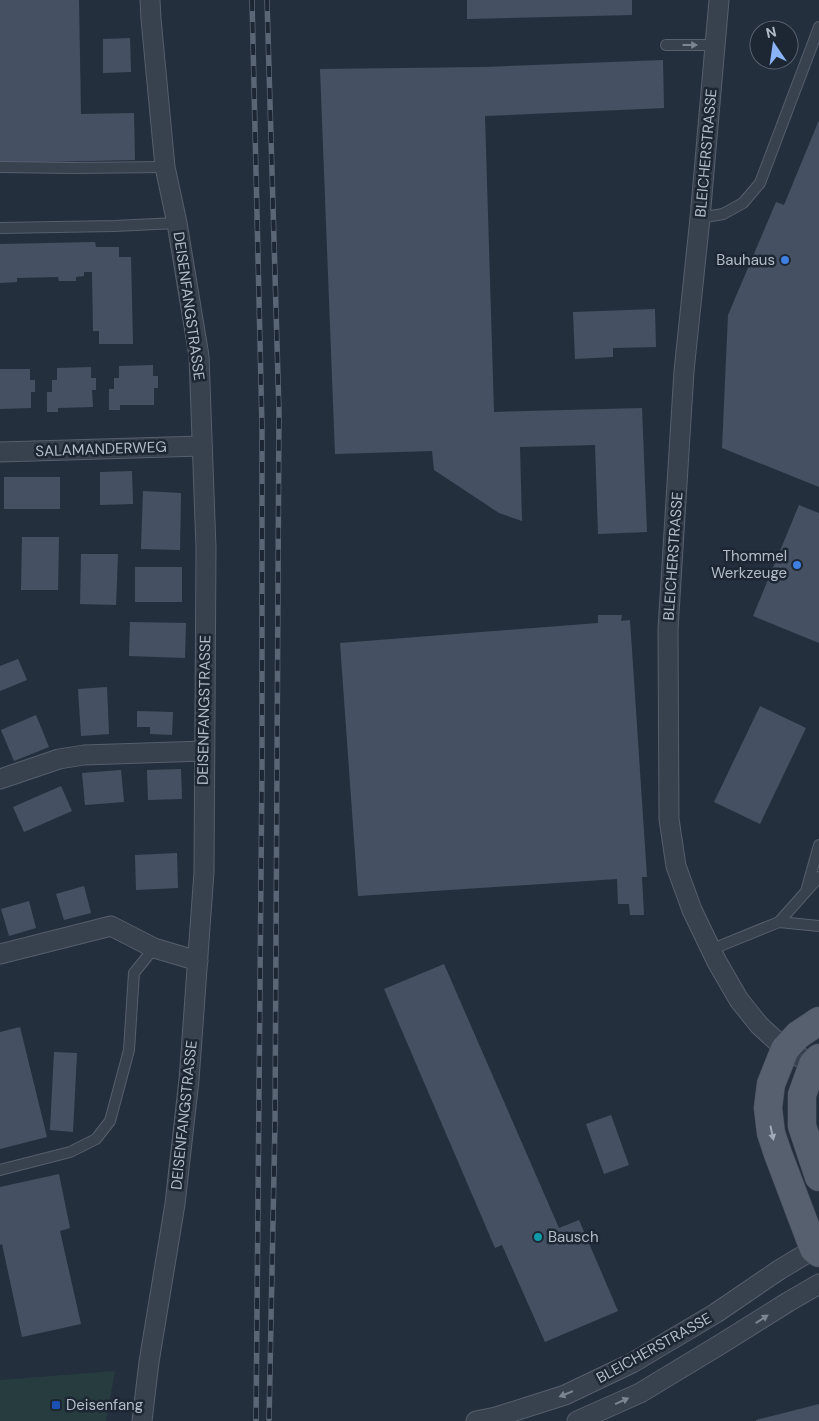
<svg xmlns="http://www.w3.org/2000/svg" width="819" height="1421" font-family="'DM Sans',sans-serif">
	<style>
		.green { fill: #263c3f }
		.building { fill: #455162 }
		.lines { fill: none; stroke-linecap: round; stroke-linejoin: round }
		.lane-casing { stroke: #565f6c; stroke-width: 12 }
		.street-casing { stroke: #565f6c; stroke-width: 21 }
		.primary-casing { stroke: #414a57; stroke-width: 29 }
		.lane { stroke: #38414e; stroke-width: 10 }
		.street { stroke: #38414e; stroke-width: 19 }
		.primary { stroke: #56606e; stroke-width: 28 }
		.rail-casing { stroke: #5a6575; stroke-width: 5.5 }
		.rail { stroke: #1d2633; stroke-width: 4; stroke-dasharray: 11; stroke-linecap: butt }
		.oneway { fill: #7c8592 }
		.oneway2 { fill: #a1aab7 }
		.shop-dot { fill: #3f7fe0; stroke: #1d2633; stroke-width: 2 }
		.culture-dot { fill: #0f9aa8; stroke: #1d2633; stroke-width: 2 }
		.transit-dot { fill: #1a4fb4; stroke: #1d2633; stroke-width: 2 }
		.labels { text-anchor: middle; dominant-baseline: central; stroke-width: 5; stroke-linejoin: round; paint-order: stroke }
		.street-label { font-size: 15px; fill: #b4bcc9; stroke: #1d2633 }
		.poi-label { font-size: 15px; fill: #b4bcc9; stroke: #1d2633; text-anchor: end }
	</style>
	<rect width="100%" height="100%" fill="#242f3e"/>
	<path class="green" d="M115 1371 106 1421H0V1380Z"/>
	<g class="building">
		<path d="M0 0H79L81 114 134 113 135 160 0 163Z"/>
		<path d="M467 0H632V15L467 19Z"/>
		<path d="M130 38 131 72 103 73V39Z"/>
		<path d="M663 60 664 108 485 116 494 412 642 408 647 532 598 534 595 445 520 447 522 521 499 513 434 470 432 451 335 454 320 69 485 67Z"/>
		<path d="M819 120V487L722 448 728 315 776 202 784 205Z"/>
		<path d="M95 242 96 247H119V257H131L133 344H99V331H93L92 272H84V276L76 277V281H59L58 277 17 278V282L0 283V244Z"/>
		<path d="M655 309 656 347 613 348V357L575 359 573 312Z"/>
		<path d="M153 365V376H158V388H154V405H120V410H109V389H114V378H119V366Z"/>
		<path d="M91 367V378H96V390H92L93 407 58 408V412H47V392H52V380H57V368Z"/>
		<path d="M0 369H30V380H35V392H31V408L0 409Z"/>
		<path d="M132 471 133 504 100 505V472Z"/>
		<rect x="4" y="477" width="56" height="32"/>
		<path d="M143 491 181 493 180 550 141 549Z"/>
		<path d="M799 505 819 513V643L753 616Z"/>
		<path d="M22 537H59L58 590H21Z"/>
		<path d="M81 554H118L116 605 80 604Z"/>
		<rect x="135" y="567" width="47" height="35"/>
		<path d="M598 615H622L621 621 630 620 647 877H642L644 915H630L629 904H618L617 879 358 896 340 643 598 623Z"/>
		<path d="M130 622 186 623 185 658 129 656Z"/>
		<path d="M18 659 27 680 0 691V666Z"/>
		<path d="M107 687 109 734 81 736 78 689Z"/>
		<path d="M760 706 806 728 760 824 714 802Z"/>
		<path d="M137 711 173 712 172 735 150 734V727H137Z"/>
		<path d="M36 715 49 747 14 761 1 730Z"/>
		<path d="M181 769 182 799 148 800 147 770Z"/>
		<path d="M121 770 124 802 85 805 82 773Z"/>
		<path d="M61 786 72 811 24 832 13 807Z"/>
		<path d="M177 853 178 888 136 890 135 855Z"/>
		<path d="M84 886 91 913 64 920 56 894Z"/>
		<path d="M29 901 36 928 9 936 1 909Z"/>
		<path d="M444 964 559 1228 579 1220 618 1311 545 1342 502 1245 495 1248 384 989Z"/>
		<path d="M20 1027 47 1137 0 1149V1032Z"/>
		<path d="M54 1052 77 1053 73 1132 50 1130Z"/>
		<path d="M611 1115 629 1165 604 1174 586 1124Z"/>
		<path d="M59 1174 70 1228 60 1231 81 1324 22 1337 2 1244 0 1245V1187Z"/>
		<path d="M819 1404V1421H756V1420Z"/>
	</g>
	<g class="lines">
		<g class="lane-casing">
			<g id="lane">
				<path d="M666 45H715"/>
				<path d="M0 167 73 168 165 167"/>
				<path d="M700 218 723 214 743 203 760 183 819 27"/>
				<path d="M0 228 114 226 177 223"/>
				<path d="M807 888 819 845"/>
				<path d="M779 922 819 926"/>
				<path d="M710 950 779 922 819 877"/>
				<path d="M0 1170 70 1152 96 1139 110 1121 129 1050 134 973 154 948"/>
			</g>
		</g>
		<g class="street-casing">
			<g id="street">
				<path d="M719 0 700 218 684 371 668 629 669 819 676 866 692 910 717 962 739 1000 759 1025 785 1049 813 1064"/>
				<path d="M0 452 202 446"/>
				<path d="M0 779 59 759 84 755 204 751"/>
				<path d="M0 954 111 926 154 948 198 961"/>
				<path d="M142 1421 149 1362 175 1204 189 1080 204 872 206 548 199 356 177 223 165 167 151 19 150 0"/>
				<path d="M476 1421 496 1417 565 1395 632 1363 716 1313 779 1270 819 1246"/>
				<path d="M577 1421 640 1393 721 1344 788 1302 819 1284"/>
			</g>
		</g>
		<g class="primary-casing">
			<g id="primary">
				<path d="M819 1021 798 1035 785 1049 771 1084 768 1108 771 1133 778 1154 814 1249 819 1253"/>
				<path d="M819 1058 813 1064 802 1095V1126L819 1177"/>
			</g>
		</g>
		<use href="#lane" class="lane"/>
		<use href="#street" class="street"/>
		<use href="#primary" class="primary"/>
		<g class="rail-casing">
			<g id="rail">
				<path d="M252 0 262 428V768L256 1421"/>
				<path d="M267 0 279 412 275 1122 269 1421"/>
			</g>
		</g>
		<use href="#rail" class="rail"/>
	</g>
	<defs><path id="oneway-solid" d="M-6-.8H1V-3.2L6.5 0L1 3.2V.8H-6Z" transform="scale(1.25)"/></defs>
	<g class="oneway">
		<use href="#oneway-solid" transform="translate(690 45)"/>
		<use href="#oneway-solid" transform="translate(762 1319) rotate(-33)"/>
		<use href="#oneway-solid" transform="translate(566 1394) rotate(158)"/>
		<use href="#oneway-solid" transform="translate(622 1401) rotate(-24)"/>
	</g>
	<use class="oneway2" href="#oneway-solid" transform="translate(772 1133) rotate(78)"/>
	<g class="shop-dot">
		<circle cx="785" cy="260" r="5"/>
		<circle cx="797" cy="565" r="5"/>
	</g>
	<circle class="culture-dot" cx="538" cy="1237" r="5"/>
	<rect class="transit-dot" x="51" y="1400" width="10" height="10" rx="2.5"/>
	<g class="labels">
		<g class="street-label">
			<text transform="translate(706 153) rotate(-85)">BLEICHERSTRASSE</text>
			<text transform="translate(189 306) rotate(82)">DEISENFANGSTRASSE</text>
			<text transform="translate(101 449) rotate(-2)">SALAMANDERWEG</text>
			<text transform="translate(673 556) rotate(-86)">BLEICHERSTRASSE</text>
			<text transform="translate(204 710) rotate(-89)">DEISENFANGSTRASSE</text>
			<text transform="translate(184 1115) rotate(-84)">DEISENFANGSTRASSE</text>
			<text transform="translate(654 1348) rotate(-29)">BLEICHERSTRASSE</text>
		</g>
		<g class="poi-label">
			<text x="775" y="260">Bauhaus</text>
			<text x="787" y="556">Thommel<tspan x="787" dy="17">Werkzeuge</tspan></text>
			<text x="548" y="1237" text-anchor="start">Bausch</text>
			<text x="66" y="1405" text-anchor="start">Deisenfang</text>
		</g>
	</g>
	<g transform="translate(774 45) rotate(347)"><circle r="24" fill="#1d2633" stroke="#59626f"/>
	<path d="M0-4L9 19L0 12L-9 19Z" fill="#8ab4f8"/>
	<text y="-8" font-size="14" font-weight="bold" text-anchor="middle" fill="#b4bcc9">N</text>
	</g>
</svg>
